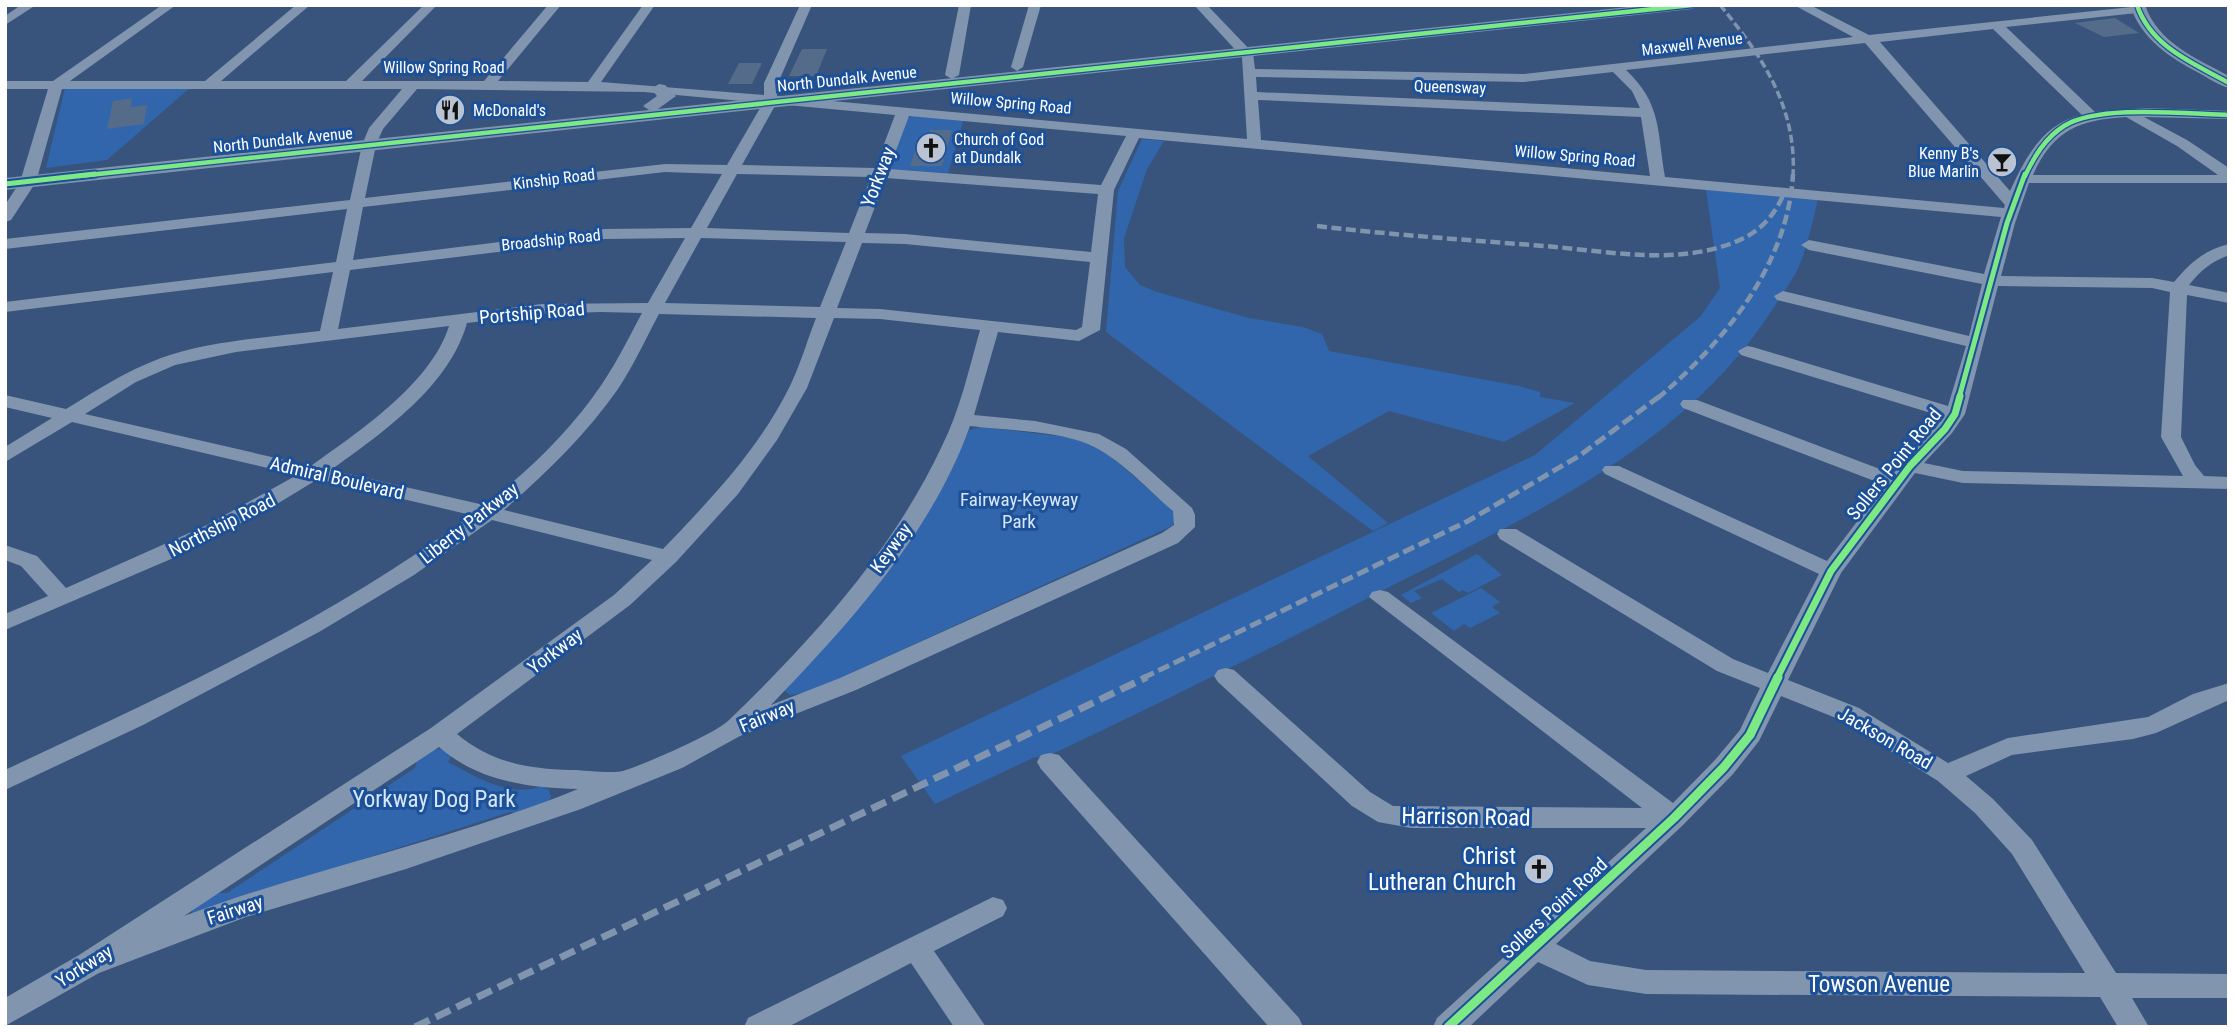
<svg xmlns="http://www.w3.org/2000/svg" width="2234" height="1032" font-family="'Roboto Condensed',sans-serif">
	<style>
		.green { fill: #3166ac }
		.building { fill: #556b8a }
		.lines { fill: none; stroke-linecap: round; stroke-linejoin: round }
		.minor { fill: #8295ae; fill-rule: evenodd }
		.major { fill: #7f93ac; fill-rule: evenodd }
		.rail-far3 { stroke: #8094ad; stroke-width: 3.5; stroke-dasharray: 8 3.5; stroke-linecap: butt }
		.rail-far2 { stroke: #8094ad; stroke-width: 4.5; stroke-dasharray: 10 4.5; stroke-linecap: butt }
		.rail-far1 { stroke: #8094ad; stroke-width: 5; stroke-dasharray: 12 5; stroke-linecap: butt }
		.rail { stroke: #8094ad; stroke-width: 7; stroke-dasharray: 16 7; stroke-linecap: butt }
		.cycleway-far3-casing { stroke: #1c5098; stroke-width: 7 }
		.cycleway-far2-casing { stroke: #1c5098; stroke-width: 9 }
		.cycleway-far1-casing { stroke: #1c5098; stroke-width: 11 }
		.cycleway-casing { stroke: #1c5098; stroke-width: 13 }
		.cycleway-far3 { stroke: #7ce984; stroke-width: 4.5 }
		.cycleway-far2 { stroke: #7ce984; stroke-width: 5 }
		.cycleway-far1 { stroke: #7ce984; stroke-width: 7 }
		.cycleway { stroke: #7ce984; stroke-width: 9 }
		.labels { text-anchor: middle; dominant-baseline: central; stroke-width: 6; stroke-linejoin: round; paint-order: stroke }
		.far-street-label { font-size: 16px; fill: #fff; stroke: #1c5098 }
		.far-poi-label { font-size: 16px; fill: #fff; stroke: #1c5098; text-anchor: start }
		.street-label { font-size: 19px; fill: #fff; stroke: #1c5098 }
		.park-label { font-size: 19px; fill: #d7e7fb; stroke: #1c5098 }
		.near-park-label { font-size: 23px; fill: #d7e7fb; stroke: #1c5098 }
		.near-street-label { font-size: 23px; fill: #fff; stroke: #1c5098 }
		.near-poi-label { font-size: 23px; fill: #fff; stroke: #1c5098; text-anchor: end }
	</style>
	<rect width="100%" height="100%" fill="#38547c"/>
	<g class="green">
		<path d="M192 86 107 160 46 168 65 88Z"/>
		<path d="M912 115 964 118 948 173 888 169 907 119Z"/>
		<path d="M1142 139 1164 141 1147 169 1124 238 1125 267 1140 285 1157 292 1249 318 1303 327 1322 334 1329 351 1519 386 1540 392V397L1575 403 1504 442 1389 411 1308 456 1388 523 1373 531 1106 332 1118 191Z"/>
		<path d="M1706 190 1818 198C1813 221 1808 243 1800 264 1793 280 1782 295 1772 310 1682 451 1516 522 1372 596 1264 652 1154 706 1044 758L1035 757 935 804 901 756 1535 455 1701 316 1720 288Z"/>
		<path d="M981 427 1083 439 1100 447 1174 511 1176 518 1172 526 812 691 790 695 785 691 790 677 938 493 969 430Z"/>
		<path d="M1477 554 1502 575 1468 593 1463 590 1459 592 1442 579 1414 591 1422 598 1411 603 1401 595Z"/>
		<path d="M1481 588 1500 602 1492 607 1500 613 1470 628 1464 624 1454 631 1431 613Z"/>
		<path d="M443 749 452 755 448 762C474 776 512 799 541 786L549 790 551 798C540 808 525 816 510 812L192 914 193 908 216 893H227L415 768 417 760 431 750Z"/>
	</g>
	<g class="building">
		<path d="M2115 18 2139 33 2104 37 2075 23Z"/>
		<path d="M802 49H827L816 76H789Z"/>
		<path d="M739 63H762L752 84H728Z"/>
		<path d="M132 98 131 107 147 105 144 124 107 129 113 101Z"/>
		<path d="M930 130H952L942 166H910L918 142H926Z"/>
	</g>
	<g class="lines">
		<g class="minor">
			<path d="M21 5H36L5 25V16Z"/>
			<path d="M162 5H176L70 81H205L296 5H310L221 81H346L424 5H437L362 81H484L548 5H561L498 81 588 82 643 5H655L601 82 764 95V83L800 5H812L778 83 777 96 1247 139 1242 57 1194 5H1207L1253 53 1255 69 1524 74 1853 37 1794 5H1810L1869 35 2141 6V12L2137 13 2006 27 2095 112 2145 108 2229 111V119L2144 117 2187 140 2229 168V183H2029L2015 223 2001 276 2152 278 2174 282C2190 263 2204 250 2229 244V255C2211 262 2201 270 2189 285L2229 293V303L2187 295 2181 437 2195 465 2204 476 2229 477V489L1963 483 1915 473 1841 573 1788 680 1859 708 1948 763 2008 738 2148 717 2193 694 2229 683V700L2156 733 2133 739 2012 755 1966 776 1993 799 2032 840 2116 973 2229 974V998H2132L2149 1027H2118L2100 997 1646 994 1588 985 1538 962 1469 1027H1433L1437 1018 1646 828H1411L1378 822 1352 806 1218 682 1214 676 1218 670 1226 668 1234 670 1370 792 1393 806 1642 808 1369 597 1372 592 1380 590 1388 592 1673 803 1715 760 1740 730 1760 688 1717 671 1500 539 1497 534 1500 529H1516L1733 659 1768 673 1819 574 1605 474 1602 470 1605 466H1619L1827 561 1885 485 1683 408 1680 404 1683 400H1697L1893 474 1944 417 1741 355 1738 351 1747 346 1753 347 1948 406 1966 346 1777 300 1774 296 1783 291 1969 336 1982 284 1809 250 1801 245 1809 240 1984 274 2001 217 1139 138 1114 190 1100 330 1079 341 998 332 974 415 1035 421 1099 434 1126 449 1192 508 1195 515V527L1178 543 856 690 740 736 682 768 581 809 406 869 246 917 99 973 5 1026V998L79 955 431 728 614 595 652 560 492 520 414 575 319 632 143 725 5 790V770C164 695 330 621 471 515L318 479 272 507 171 559 5 630V614L48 596 21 566 5 560V545L37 556 66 588 207 525 297 475 72 422 5 462V447L52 418 5 407V395L66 409C97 390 126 371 161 358 207 341 271 337 320 331L333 272 5 312V302L336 262 347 209 5 249V239L350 200 362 145 369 128 402 89H62L36 182 11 220 5 222V205L20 182 48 89H5V81H53ZM1993 29 2082 115C2042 124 2026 157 2010 191L1880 42ZM1865 43 2005 205 2004 208 1665 177C1657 131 1662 104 1626 70ZM1613 72 1632 91 1640 108 1257 92 1256 77 1524 82ZM417 89 644 92 763 103 727 165 665 164 365 198 376 145 383 129ZM1258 100 1641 117 1650 176 1261 140ZM776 104 895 115 875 168 742 165ZM909 116 1126 136 1101 185 889 169ZM2126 117 2177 146 2218 175H2033C2053 130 2079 120 2126 117ZM665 172 722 174 691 228 605 229 353 260 363 207ZM737 174 871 177 849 233 707 228ZM886 178 1098 194 1091 252 905 234 865 233ZM685 238 648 303 542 304 338 329 350 270 605 239ZM701 238 846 242 820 307 665 303ZM862 243 905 244 1090 262 1082 327 1076 330 880 309 837 308ZM1998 286 2152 288 2170 292 2161 437 2183 476 1963 471 1924 463 1952 433 1965 414ZM601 312 642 313C629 337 617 362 602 384 571 430 528 472 484 505L331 470C382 433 449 387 467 323L542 314ZM659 314 816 318C807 341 800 366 789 388 758 450 710 500 663 549L504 510C546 473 586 435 618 389 634 365 646 338 659 314ZM834 318 880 319 980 330C969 369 960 410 942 446 893 551 811 641 728 721 714 734 643 765 623 771 612 774 584 770 570 770 528 769 490 762 457 734L630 605 676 562 738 494 777 440 807 388ZM449 326C431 384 358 432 311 466L85 414 136 382 175 365 236 352ZM970 426C1003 430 1058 431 1088 444 1120 458 1146 488 1173 511L1174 525 1162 533 840 678 771 705C849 624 932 533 970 426ZM1781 696 1841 720 1938 781 1975 813 2012 854 2085 973 1646 970 1590 961 1556 944 1683 825 1733 774 1759 741ZM439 747C478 781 528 788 578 789 450 841 313 868 184 916Z"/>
			<path d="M959 5H971L959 75 952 79 945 75Z"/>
			<path d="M1029 5H1041L1023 67 1017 71 1011 67Z"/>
			<path d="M1050 753 1059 755 1299 1018 1303 1027H1269L1041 769 1037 762 1041 755Z"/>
			<path d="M993 897 1003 900 1007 908 1003 916 934 951 986 1027H954L911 963 788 1027H744L748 1018Z"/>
		</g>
		<g class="major">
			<path d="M1647 5H1699L1692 9 5 190V178L649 110 643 106 657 96 651 89 659 84 665 85 676 96 658 109Z"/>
			<path d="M2130 5H2145C2158 43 2196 58 2229 76V88C2218 85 2208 78 2199 73 2169 57 2141 39 2130 5Z"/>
		</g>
		<path class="rail-far3" d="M1720 5C1762 56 1797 107 1793 176"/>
		<g class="rail-far2">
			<path d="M1317 226C1393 235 1469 240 1545 246 1605 251 1671 265 1730 244 1758 234 1774 218 1785 191"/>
			<path d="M1658 398C1724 342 1788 265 1793 174"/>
		</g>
		<path class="rail-far1" d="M1143 678 1468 521 1579 456 1660 396"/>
		<path class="rail" d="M415 1027 1147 677"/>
		<g class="cycleway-far3-casing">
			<g id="cycleway-far3">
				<path d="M2137 5C2151 47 2193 63 2229 83"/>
				<path d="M79 176 1692 5"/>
				<path d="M2025 176C2034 157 2045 138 2064 126 2099 104 2187 114 2229 115"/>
			</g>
		</g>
		<g class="cycleway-far2-casing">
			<g id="cycleway-far2">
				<path d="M5 184 95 174"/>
				<path d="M1959 398 2007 223 2025 174"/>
			</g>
		</g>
		<g class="cycleway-far1-casing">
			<path id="cycleway-far1" d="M1777 678 1831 571 1910 466 1945 429 1955 414 1960 396"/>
		</g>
		<g class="cycleway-casing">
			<path id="cycleway" d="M1448 1027 1674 818 1724 767 1750 735 1778 677"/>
		</g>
		<use href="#cycleway-far3" class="cycleway-far3"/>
		<use href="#cycleway-far2" class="cycleway-far2"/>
		<use href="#cycleway-far1" class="cycleway-far1"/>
		<use href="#cycleway" class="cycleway"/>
	</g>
	<defs>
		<g id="restaurant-disc" transform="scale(1.575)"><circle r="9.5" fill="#b9c3d1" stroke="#1c5098"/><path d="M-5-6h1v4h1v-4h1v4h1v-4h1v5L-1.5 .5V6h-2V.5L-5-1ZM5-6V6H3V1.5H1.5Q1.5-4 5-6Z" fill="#111"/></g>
		<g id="church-disc" transform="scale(1.575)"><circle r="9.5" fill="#b9c3d1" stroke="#1c5098"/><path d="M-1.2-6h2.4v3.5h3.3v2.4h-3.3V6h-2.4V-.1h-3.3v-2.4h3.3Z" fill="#111"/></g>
		<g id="bar-disc" transform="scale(1.575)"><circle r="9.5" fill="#b9c3d1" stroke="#1c5098"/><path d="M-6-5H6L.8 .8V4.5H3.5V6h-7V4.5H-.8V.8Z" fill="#111"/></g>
	</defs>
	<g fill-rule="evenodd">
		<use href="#restaurant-disc" x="450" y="110"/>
		<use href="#church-disc" x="931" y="148"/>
		<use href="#bar-disc" x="2002" y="162"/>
		<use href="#church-disc" x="1539" y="869"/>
	</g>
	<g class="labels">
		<g class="far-street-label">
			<text transform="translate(1692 44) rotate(-7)">Maxwell Avenue</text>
			<text x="444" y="67">Willow Spring Road</text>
			<text transform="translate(847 79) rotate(-6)">North Dundalk Avenue</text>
			<text transform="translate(1450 87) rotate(2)">Queensway</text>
			<text transform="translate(1011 103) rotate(5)">Willow Spring Road</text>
			<text transform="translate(283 140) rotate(-6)">North Dundalk Avenue</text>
			<text transform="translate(1575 156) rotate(5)">Willow Spring Road</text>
			<text transform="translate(554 179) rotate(-7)">Kinship Road</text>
			<text transform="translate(551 240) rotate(-6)">Broadship Road</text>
		</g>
		<g class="far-poi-label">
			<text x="473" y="110">McDonald's</text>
			<text x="954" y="139">Church of God<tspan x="954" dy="18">at Dundalk</tspan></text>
			<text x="1979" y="153" text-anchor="end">Kenny B's<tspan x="1979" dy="18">Blue Marlin</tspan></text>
		</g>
		<g class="street-label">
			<text transform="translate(878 177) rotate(-69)">Yorkway</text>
			<text transform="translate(532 313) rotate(-5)">Portship Road</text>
			<text transform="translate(1894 464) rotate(-51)">Sollers Point Road</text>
			<text transform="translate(337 478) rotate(13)">Admiral Boulevard</text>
			<text transform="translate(469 523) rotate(-38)">Liberty Parkway</text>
			<text transform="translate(222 525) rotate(-27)">Northship Road</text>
			<text transform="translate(891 548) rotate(-54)">Keyway</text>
			<text transform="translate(555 651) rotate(-37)">Yorkway</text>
			<text transform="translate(767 716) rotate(-22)">Fairway</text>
			<text transform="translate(1885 738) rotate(30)">Jackson Road</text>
			<text transform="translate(1554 908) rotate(-43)">Sollers Point Road</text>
			<text transform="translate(235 910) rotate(-18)">Fairway</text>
			<text transform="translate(84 966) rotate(-32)">Yorkway</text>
		</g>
		<g class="park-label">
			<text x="1019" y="499">Fairway-Keyway<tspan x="1019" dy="22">Park</tspan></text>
		</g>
		<g class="near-park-label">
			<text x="434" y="799">Yorkway Dog Park</text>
		</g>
		<g class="near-street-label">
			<text transform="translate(1466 817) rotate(1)">Harrison Road</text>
			<text x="1879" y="984">Towson Avenue</text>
		</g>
		<g class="near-poi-label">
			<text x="1516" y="856">Christ<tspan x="1516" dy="26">Lutheran Church</tspan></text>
		</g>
	</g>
	<rect width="2234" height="1032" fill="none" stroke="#ffffff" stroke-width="14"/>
</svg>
